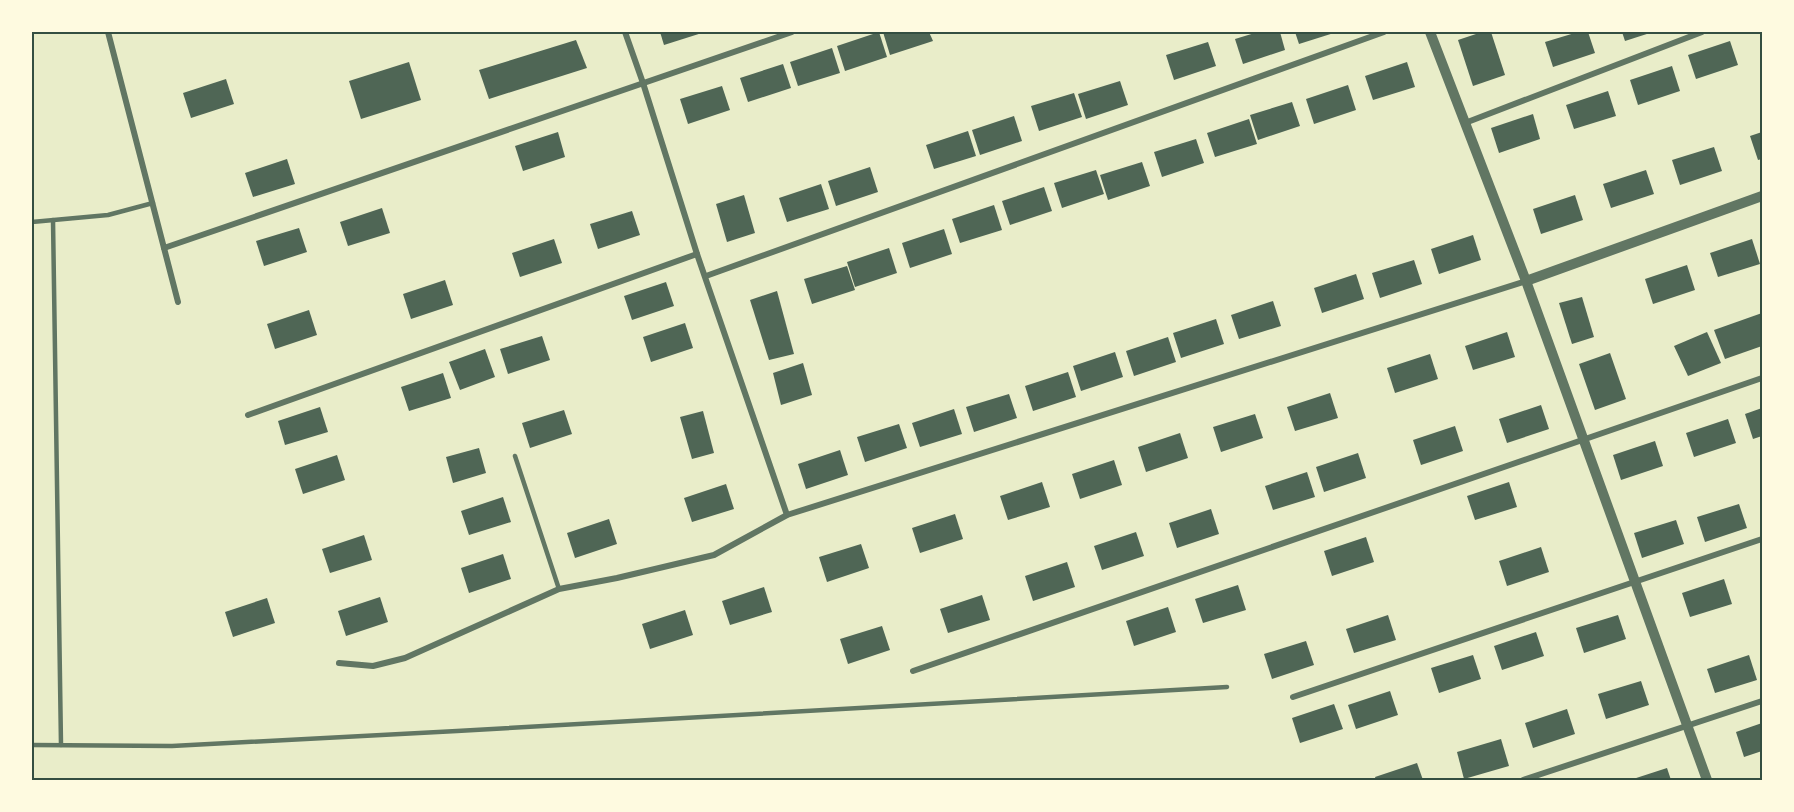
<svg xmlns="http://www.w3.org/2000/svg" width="1794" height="812" font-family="'Source Sans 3',sans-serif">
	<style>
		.building { fill: #4f6655 }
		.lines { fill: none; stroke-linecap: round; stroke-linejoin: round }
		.service { stroke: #617663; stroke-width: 4.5 }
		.minor { stroke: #617663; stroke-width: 6 }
		.tertiary { stroke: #617663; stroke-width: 10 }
		.neatline { fill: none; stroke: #344e41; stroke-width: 2 }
	</style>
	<rect width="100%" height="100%" fill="#e9edc9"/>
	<g class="building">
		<path d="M660 32H705L664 45Z"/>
		<path d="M879 32 887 57 845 71 837 46Z"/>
		<path d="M883 32H929L933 41 890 55Z"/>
		<path d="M1258 32H1280L1285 50 1243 64 1235 39Z"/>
		<path d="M1295 32H1337L1299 44Z"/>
		<path d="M1482 32H1491L1505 75 1473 86 1458 40Z"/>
		<path d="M1578 32H1588L1595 53 1553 67 1545 42Z"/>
		<path d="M1622 32H1653L1625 41Z"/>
		<path d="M576 40 587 68 489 99 479 70Z"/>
		<path d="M1730 41 1738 65 1696 79 1688 55Z"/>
		<path d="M1208 42 1216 66 1174 80 1166 55Z"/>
		<path d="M832 48 840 73 798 86 790 62Z"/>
		<path d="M409 62 421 100 361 119 349 81Z"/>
		<path d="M1407 62 1415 87 1373 100 1365 76Z"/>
		<path d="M783 64 791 88 748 102 740 78Z"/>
		<path d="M1672 66 1680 91 1638 105 1630 80Z"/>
		<path d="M226 79 234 104 191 118 183 93Z"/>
		<path d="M1120 81 1128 105 1086 119 1078 94Z"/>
		<path d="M1348 85 1356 110 1314 124 1306 99Z"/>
		<path d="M722 86 730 110 688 124 680 99Z"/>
		<path d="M1608 91 1616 116 1574 129 1566 105Z"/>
		<path d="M1074 93 1082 117 1039 131 1031 106Z"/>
		<path d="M1292 102 1300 126 1258 140 1250 115Z"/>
		<path d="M1533 114 1540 139 1499 153 1491 128Z"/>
		<path d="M1014 116 1022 141 980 155 972 130Z"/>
		<path d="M1249 119 1257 144 1215 157 1207 133Z"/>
		<path d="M968 131 976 156 934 169 926 145Z"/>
		<path d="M558 132 565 157 523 171 515 146Z"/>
		<path d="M1762 132V159L1758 160 1750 136Z"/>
		<path d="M1196 139 1204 163 1162 177 1154 152Z"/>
		<path d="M1714 147 1722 171 1680 185 1672 160Z"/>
		<path d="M287 159 295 184 253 197 245 173Z"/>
		<path d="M1142 162 1150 186 1108 200 1100 175Z"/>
		<path d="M870 167 878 192 836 206 828 181Z"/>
		<path d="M1096 170 1104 194 1062 208 1054 183Z"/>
		<path d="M1646 170 1654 194 1611 208 1603 184Z"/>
		<path d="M821 184 829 209 787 222 779 198Z"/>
		<path d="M1044 187 1052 211 1010 225 1002 201Z"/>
		<path d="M744 195 755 233 727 242 716 204Z"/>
		<path d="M1575 195 1583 220 1541 234 1533 209Z"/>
		<path d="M994 205 1002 230 960 243 952 219Z"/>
		<path d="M382 208 390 233 348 246 340 222Z"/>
		<path d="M632 211 640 235 598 249 590 224Z"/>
		<path d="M299 228 307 252 264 266 256 241Z"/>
		<path d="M944 229 952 254 910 268 902 243Z"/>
		<path d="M1473 235 1481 260 1439 274 1431 249Z"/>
		<path d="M554 239 562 263 520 277 512 253Z"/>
		<path d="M1752 239 1760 264 1718 277 1710 253Z"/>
		<path d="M889 248 897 273 855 287 847 262Z"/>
		<path d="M1414 260 1422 284 1380 298 1372 273Z"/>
		<path d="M1687 265 1695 290 1653 304 1645 279Z"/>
		<path d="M847 266 855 290 812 304 804 279Z"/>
		<path d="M1356 274 1364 299 1322 313 1314 288Z"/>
		<path d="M445 280 453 305 411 319 403 294Z"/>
		<path d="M666 282 674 306 632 320 624 296Z"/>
		<path d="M777 291 794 354 769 360 750 300Z"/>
		<path d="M1582 297 1594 337 1572 344 1559 303Z"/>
		<path d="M1273 301 1281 326 1239 339 1231 315Z"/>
		<path d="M309 310 317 335 275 349 267 324Z"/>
		<path d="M1762 313V346L1725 359 1714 330Z"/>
		<path d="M1216 319 1224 344 1181 358 1173 333Z"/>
		<path d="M685 323 693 348 651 362 643 337Z"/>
		<path d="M1507 332 1515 357 1473 370 1465 346Z"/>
		<path d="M1707 332 1721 363 1688 376 1674 346Z"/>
		<path d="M542 336 550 360 508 374 500 349Z"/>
		<path d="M1168 337 1176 362 1134 376 1126 351Z"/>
		<path d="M485 349 495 377 460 390 449 362Z"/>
		<path d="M1115 352 1123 377 1081 391 1073 366Z"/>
		<path d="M1610 353 1626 399 1595 410 1579 364Z"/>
		<path d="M1430 354 1438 379 1395 393 1387 368Z"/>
		<path d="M803 363 812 395 781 405 773 373Z"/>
		<path d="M1068 372 1076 397 1033 411 1025 386Z"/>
		<path d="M443 373 451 398 409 411 401 387Z"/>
		<path d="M1330 393 1338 418 1295 431 1287 407Z"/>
		<path d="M1009 394 1017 418 974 432 966 407Z"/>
		<path d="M1541 405 1549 429 1507 443 1499 419Z"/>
		<path d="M320 407 328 432 285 445 278 421Z"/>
		<path d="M1762 408V436L1753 439 1745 414Z"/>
		<path d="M954 409 962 434 920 447 912 423Z"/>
		<path d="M564 410 572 434 530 448 522 423Z"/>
		<path d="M703 411 714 453 692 459 680 417Z"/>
		<path d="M1255 414 1263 438 1221 452 1213 427Z"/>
		<path d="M1728 419 1736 443 1694 457 1686 433Z"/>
		<path d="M899 424 907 448 865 462 857 437Z"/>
		<path d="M1455 426 1463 451 1421 465 1413 440Z"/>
		<path d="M1180 433 1188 458 1146 472 1138 447Z"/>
		<path d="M1655 441 1663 466 1621 480 1613 455Z"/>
		<path d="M479 448 486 473 453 483 446 457Z"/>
		<path d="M840 450 848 475 806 489 798 464Z"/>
		<path d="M1358 453 1366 478 1324 492 1316 467Z"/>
		<path d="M337 455 345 480 303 494 295 469Z"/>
		<path d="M1114 460 1122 485 1080 499 1072 474Z"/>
		<path d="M1307 472 1315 497 1273 510 1265 486Z"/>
		<path d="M1042 482 1050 507 1008 520 1000 496Z"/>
		<path d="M1509 482 1517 507 1475 520 1467 496Z"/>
		<path d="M726 484 734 509 692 522 684 498Z"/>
		<path d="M503 497 511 522 469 535 461 511Z"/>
		<path d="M1739 504 1747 528 1705 542 1697 517Z"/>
		<path d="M1211 509 1219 534 1177 548 1169 523Z"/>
		<path d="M955 514 963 539 920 553 912 528Z"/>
		<path d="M609 519 617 544 575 558 567 533Z"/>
		<path d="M1676 520 1684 544 1642 558 1634 533Z"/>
		<path d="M1136 532 1144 556 1102 570 1094 546Z"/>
		<path d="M364 535 372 560 330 573 322 549Z"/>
		<path d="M1366 537 1374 562 1332 576 1324 551Z"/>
		<path d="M861 544 869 568 827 582 819 557Z"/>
		<path d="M1541 547 1549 572 1507 586 1499 561Z"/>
		<path d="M503 554 511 579 469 593 461 568Z"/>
		<path d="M1067 562 1075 587 1033 601 1025 576Z"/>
		<path d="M1724 579 1732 604 1690 617 1682 593Z"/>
		<path d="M1238 585 1246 610 1203 623 1195 599Z"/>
		<path d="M764 587 772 612 730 625 722 601Z"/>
		<path d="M982 595 990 620 948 633 940 609Z"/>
		<path d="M380 597 388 622 346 636 338 611Z"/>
		<path d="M267 598 275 623 233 637 225 612Z"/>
		<path d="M1168 607 1176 632 1134 646 1126 621Z"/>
		<path d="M685 610 693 635 650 649 642 624Z"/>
		<path d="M1388 615 1396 640 1354 653 1346 629Z"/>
		<path d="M1618 615 1626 639 1584 653 1576 628Z"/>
		<path d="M882 626 890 650 848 664 840 639Z"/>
		<path d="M1536 632 1544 656 1502 670 1494 646Z"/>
		<path d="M1306 641 1314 665 1272 679 1264 654Z"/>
		<path d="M1473 655 1481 679 1439 693 1431 668Z"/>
		<path d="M1749 655 1757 680 1715 693 1707 669Z"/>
		<path d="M1641 681 1649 705 1606 719 1598 694Z"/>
		<path d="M1390 691 1398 715 1356 729 1348 705Z"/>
		<path d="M1334 704 1343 729 1300 743 1292 718Z"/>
		<path d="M1567 709 1575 734 1533 748 1525 723Z"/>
		<path d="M1762 723V751L1744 757 1736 732Z"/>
		<path d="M1501 739 1509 766 1464 779 1457 752Z"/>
		<path d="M1417 763 1423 780H1376L1375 777Z"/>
		<path d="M1667 768 1671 780H1630Z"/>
	</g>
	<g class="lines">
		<g class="service">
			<path d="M53 220 61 745"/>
			<path d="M32 222 108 215 153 203"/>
			<path d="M515 456 559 589"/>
			<path d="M32 745 172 746 457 731 1227 687"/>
		</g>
		<g class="minor">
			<path d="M108 32 178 302"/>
			<path d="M625 32 643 83 697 254 787 515"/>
			<path d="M1465 123 1702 32"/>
			<path d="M164 248 792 32"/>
			<path d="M706 276 1384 32"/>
			<path d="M248 415 697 254"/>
			<path d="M339 663 373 666 405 658 559 589 617 578 714 555 787 515 1526 281"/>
			<path d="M913 671 1762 378"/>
			<path d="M1293 697 1762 539"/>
			<path d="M1523 780 1762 701"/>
		</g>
		<g class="tertiary">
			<path d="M1430 32 1526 281 1707 780"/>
			<path d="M1526 281 1762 196"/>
		</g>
	</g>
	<rect width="1794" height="812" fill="none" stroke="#fefae0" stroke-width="66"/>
	<rect x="33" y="33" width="1728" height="746" class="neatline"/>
</svg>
